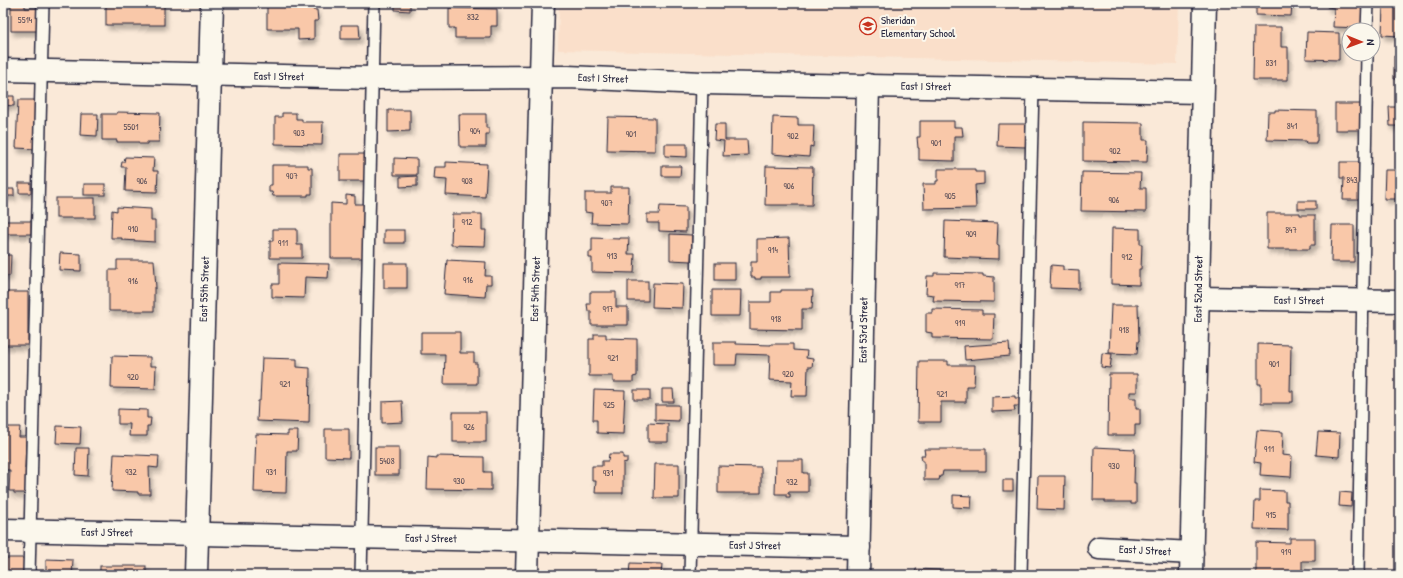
<svg xmlns="http://www.w3.org/2000/svg" width="1403" height="578" font-family="'Patrick Hand',sans-serif">
	<style>
		.built { fill: #fadfca }
		.building { fill: #f9c8a9; stroke: #22223b; filter: url(#shadow) }
		.lines { fill: none; stroke-linecap: round; stroke-linejoin: round }
		.service-casing { stroke: #22223b; stroke-width: 14 }
		.minor-casing { stroke: #22223b; stroke-width: 25 }
		.service { stroke: #fbf7ec; stroke-width: 11 }
		.minor { stroke: #fbf7ec; stroke-width: 22 }
		.labels { text-anchor: middle; dominant-baseline: central; stroke-width: 4; stroke-linejoin: round; paint-order: stroke }
		.number-label { font-size: 9px; fill: #584c56 }
		.poi-label { font-size: 11px; fill: #22223b; stroke: #fbf7ec; text-anchor: start }
		.street-label { font-size: 11px; fill: #22223b; stroke: #fbf7ec }
	</style>
	<defs>
		<filter id="shadow"><feDropShadow dx="2.5" dy="4.5" stdDeviation="2" flood-color="#0004"/></filter>
	</defs>
	<rect width="100%" height="100%" fill="#fae9d8"/>
	<filter id="ink" filterUnits="userSpaceOnUse"><feTurbulence type="fractalNoise" baseFrequency=".025" numOctaves="2"/><feDisplacementMap in="SourceGraphic" scale="8" xChannelSelector="R" yChannelSelector="G"/><feConvolveMatrix kernelMatrix="1 2 1 2 8 2 1 2 1" color-interpolation-filters="sRGB"/></filter>
	<g filter="url(#ink)">
		<path class="built" d="M559 3H1179L1177 64 558 50Z"/>
		<g class="building">
			<path d="M11 3H25V8H40V31H11Z"/>
			<rect x="106" y="3" width="58" height="22"/>
			<path d="M267 3H313V10H317L318 21H314V39L298 40V29H267Z"/>
			<path d="M395 3H410V11L395 10Z"/>
			<path d="M1256 3H1292L1291 16 1256 15Z"/>
			<path d="M1327 3H1364L1363 28 1333 27 1334 8 1327 7Z"/>
			<path d="M1383 5H1400V36L1382 35Z"/>
			<path d="M449 8 497 9V26H491V38H455V28H449Z"/>
			<path d="M341 25H359L360 39H341Z"/>
			<path d="M1254 27H1281V47H1288V80H1253Z"/>
			<path d="M1307 32 1339 33V60L1306 59Z"/>
			<path d="M1394 56H1400V87H1398V79H1394Z"/>
			<path d="M3 96H14V106L3 105Z"/>
			<path d="M18 100H37L36 149 16 148Z"/>
			<rect x="1335" y="104" width="26" height="26"/>
			<path d="M1389 107H1400V126H1390Z"/>
			<path d="M388 110H410V131L388 132Z"/>
			<path d="M1275 110 1317 111V141H1316V143H1305L1306 141 1267 140 1268 112H1275Z"/>
			<path d="M117 112 160 113 159 142H147V144H139V142H117V140H102V114H117Z"/>
			<path d="M282 113H296V119H302V122H323L322 145 275 144V117H282Z"/>
			<path d="M81 114H98L97 136 80 135Z"/>
			<path d="M459 114H486V128H489V134H486V147H460Z"/>
			<path d="M608 117 655 118V151L607 150Z"/>
			<path d="M773 117 798 118V125H814L813 147 810 146 809 157 772 154Z"/>
			<path d="M920 121H954V127H962L963 136H954V161L919 160V148H918L917 137H920Z"/>
			<path d="M1083 122 1143 123V140H1148L1147 162 1083 161Z"/>
			<path d="M715 124H725V140H747L748 155 723 156 724 141 714 140Z"/>
			<path d="M998 124H1026V147L997 146Z"/>
			<path d="M665 144H687V157L665 156Z"/>
			<path d="M340 154H366L365 181H340Z"/>
			<path d="M125 157 154 158 153 171H158L157 192 125 191 126 167H121L122 162H124Z"/>
			<path d="M394 158 417 159V175H394Z"/>
			<path d="M446 162 487 164 485 197 446 195 447 180 434 179 435 167H446Z"/>
			<path d="M1340 162H1360L1359 200H1343L1344 178H1340Z"/>
			<path d="M272 165H308V168H312V194H308V196H273L272 192H269V185H272Z"/>
			<path d="M662 166H681L680 176H662Z"/>
			<path d="M766 166 813 167 812 205H765Z"/>
			<path d="M938 169H975V172H984V184L975 185 976 208 924 209 923 184H936V181H938Z"/>
			<path d="M1385 170H1400V199H1384Z"/>
			<path d="M1082 172 1141 173 1140 188H1146V212L1081 211Z"/>
			<path d="M417 176V186L400 187V177Z"/>
			<rect x="19" y="183" width="12" height="10"/>
			<rect x="84" y="184" width="21" height="11"/>
			<path d="M611 187H629L628 224 591 223 592 213 585 212V193H611Z"/>
			<rect x="3" y="189" width="11" height="7"/>
			<path d="M346 195 355 196V204H364L363 258H331V203L346 204Z"/>
			<rect x="56" y="198" width="39" height="20"/>
			<rect x="1298" y="201" width="18" height="8"/>
			<path d="M660 206 686 207V232L659 231V223H647V214H659Z"/>
			<path d="M117 207 151 209V221H155V242L122 240V238H111L112 210 117 211Z"/>
			<path d="M1267 213H1300V215H1315V245H1310V249H1267Z"/>
			<path d="M452 214H482V230H486L485 246 451 245Z"/>
			<rect x="3" y="221" width="28" height="13"/>
			<path d="M945 221 998 223 997 245H999V259L944 257Z"/>
			<path d="M1332 225H1354V262H1331Z"/>
			<path d="M1112 228 1140 229V244H1142L1141 269H1139V285L1111 284Z"/>
			<path d="M273 229H297V245H302V258H270V241H273Z"/>
			<rect x="384" y="230" width="20" height="13"/>
			<path d="M670 234 692 235 691 261 670 260Z"/>
			<path d="M592 238 620 239V238H629L628 254H635L634 273 592 272V258H589V252H592Z"/>
			<path d="M789 238 790 277H761V279H755V277H751V262H757V239Z"/>
			<path d="M60 253 81 254V271L59 270Z"/>
			<path d="M3 255H11L10 276H3Z"/>
			<path d="M117 260H154L156 288H154V311H109V270H117Z"/>
			<path d="M447 260 486 262 485 276H491V284H486L485 297 444 294Z"/>
			<path d="M279 263 329 264 328 278 305 277 304 298 272 297V284H279Z"/>
			<rect x="384" y="263" width="23" height="25"/>
			<rect x="715" y="263" width="20" height="17"/>
			<path d="M1051 265 1063 266V270L1079 271V289L1050 288Z"/>
			<path d="M934 273 983 274V276L994 277V302L933 301 934 295 926 294 927 276H934Z"/>
			<rect x="628" y="281" width="20" height="20"/>
			<path d="M653 283 683 284 682 308 652 307Z"/>
			<path d="M712 290H741L740 316H712Z"/>
			<path d="M781 290H813L812 309H802V330L750 329V302H771V292H781Z"/>
			<path d="M7 292H28V345H3V306H7Z"/>
			<path d="M590 292H616V307H628V325H591V311H588L587 304H590Z"/>
			<path d="M1111 305H1138L1139 341H1138L1137 354 1109 353Z"/>
			<path d="M932 309 982 310V314H994L993 339 932 338V333L926 332V313H932Z"/>
			<path d="M421 332H460V353H474V363H477V384H444L445 354H421Z"/>
			<path d="M594 334H606V338L637 339V376L633 377V382H613V376H589V339H594Z"/>
			<path d="M713 342H736V344L771 345V344H793V350L807 351 806 358 813 359 812 367H808L807 396H791L792 381 769 380 770 355 737 354 736 365H713Z"/>
			<path d="M1009 343 1010 356 965 360 964 346Z"/>
			<path d="M1258 344 1291 345 1290 391H1293V402H1290V403H1261V384H1258Z"/>
			<path d="M1102 353 1112 354 1110 368 1101 367Z"/>
			<path d="M112 356 150 357V366H156L155 389 111 388Z"/>
			<path d="M262 358 297 359V367L310 368 309 423 257 421 258 401H260Z"/>
			<path d="M919 361H948V365H975L974 386H966V402H941V422H918Z"/>
			<path d="M1109 374H1137V392H1129V398H1136V408H1140V425H1135V435H1108Z"/>
			<path d="M662 389H673L674 402H662Z"/>
			<path d="M594 390 625 391 623 434 597 433V420H593Z"/>
			<rect x="634" y="390" width="16" height="10"/>
			<path d="M1015 396V398H1019L1020 406H1014L1015 411 992 412V397Z"/>
			<path d="M402 401 403 422 382 423V402Z"/>
			<path d="M655 405H679V421L655 420Z"/>
			<path d="M118 409 147 410V418H151L150 426H147V436H129L130 424H118Z"/>
			<rect x="453" y="412" width="33" height="30"/>
			<path d="M648 423 668 424V442H648Z"/>
			<path d="M57 426 81 427 80 444 56 443Z"/>
			<path d="M5 427H20L19 437H26L25 469H27V493H14V491H9L10 470H5Z"/>
			<path d="M325 429H349V458L325 457Z"/>
			<path d="M1257 430 1283 432 1282 455 1292 456 1291 477 1260 475 1261 463 1254 462Z"/>
			<path d="M288 431H298L297 451H287L286 493 254 492 256 434 288 435Z"/>
			<path d="M1318 432 1340 433 1339 457 1316 455Z"/>
			<rect x="375" y="447" width="24" height="28"/>
			<path d="M1094 447 1135 449 1134 483H1136V504H1131V502H1105V500H1093Z"/>
			<path d="M76 448H89L88 476 75 475Z"/>
			<path d="M924 449H986V471H943L942 476H940L939 480H924V461H922L921 455H925Z"/>
			<path d="M114 454 159 456 158 468 149 467 150 494H138V492L112 491Z"/>
			<path d="M609 454H623V458H627V462L623 463V493H595L596 481H592V466H602V461H608Z"/>
			<path d="M436 456 484 457V472H491V490L427 489 428 457 436 458Z"/>
			<path d="M776 460H803V473H808V492H788V494H790V497H786V494H775Z"/>
			<path d="M655 464H679V498H654Z"/>
			<path d="M718 466 761 467V493H718Z"/>
			<path d="M1038 476H1065L1064 510 1037 509Z"/>
			<rect x="1003" y="480" width="10" height="11"/>
			<path d="M1260 490 1285 491V501H1288V530L1254 529 1255 501H1260Z"/>
			<path d="M1340 492 1352 493 1351 507 1339 506Z"/>
			<path d="M953 495 972 496 971 508 953 507Z"/>
			<path d="M1290 538H1315V561H1302V575H1256V542L1290 543Z"/>
			<rect x="4" y="558" width="20" height="17"/>
			<path d="M46 559 73 560 72 575H46Z"/>
			<path d="M630 563 662 564 661 575H629Z"/>
			<rect x="100" y="566" width="46" height="9"/>
			<path d="M916 569 940 570V575H915Z"/>
		</g>
		<g class="lines">
			<g class="service-casing">
				<g id="service">
					<path d="M1367 30 1368 3"/>
					<path d="M29 575 43 3"/>
					<path d="M361 575 374 3"/>
					<path d="M690 575 702 83"/>
					<path d="M1021 575 1033 88"/>
					<path d="M1358 575 1367 54"/>
				</g>
			</g>
			<g class="minor-casing">
				<g id="minor">
					<path d="M3 70 373 78 568 77 702 83 1202 92"/>
					<path d="M1198 298 1400 301"/>
					<path d="M3 530 859 547"/>
					<path d="M1099 548 1192 553"/>
					<path d="M196 575 212 3"/>
					<path d="M527 575 543 3"/>
					<path d="M858 575 868 85"/>
					<path d="M1191 575 1205 3"/>
				</g>
			</g>
			<use href="#service" class="service"/>
			<use href="#minor" class="minor"/>
		</g>
	</g>
	<defs>
		<g id="school-ring" transform="scale(0.9)"><circle r="9.5" fill="#fbf7ec" stroke="#c8321e" stroke-width="1.5"/><path d="M0-5L7-2L0 1L-7-2ZM-4 1L0 2.5L4 1V4Q0 6-4 4Z" fill="#c8321e"/></g>
	</defs>
	<g fill-rule="evenodd">
		<use href="#school-ring" x="868" y="26"/>
	</g>
	<g class="labels">
		<g class="number-label">
			<text x="473" y="17">832</text>
			<text x="25" y="20">5514</text>
			<text x="1271" y="63">831</text>
			<text x="1292" y="126">841</text>
			<text x="131" y="127">5501</text>
			<text x="475" y="131">904</text>
			<text x="299" y="133">903</text>
			<text x="631" y="134">901</text>
			<text x="793" y="136">902</text>
			<text x="936" y="143">901</text>
			<text x="1115" y="151">902</text>
			<text x="292" y="176">907</text>
			<text x="1352" y="180">843</text>
			<text x="142" y="181">906</text>
			<text x="467" y="181">908</text>
			<text x="789" y="186">906</text>
			<text x="950" y="196">905</text>
			<text x="1114" y="200">906</text>
			<text x="607" y="203">907</text>
			<text x="467" y="222">912</text>
			<text x="133" y="229">910</text>
			<text x="1291" y="230">847</text>
			<text x="971" y="234">909</text>
			<text x="283" y="243">911</text>
			<text x="773" y="250">914</text>
			<text x="612" y="256">913</text>
			<text x="1127" y="257">912</text>
			<text x="468" y="280">916</text>
			<text x="133" y="281">916</text>
			<text x="960" y="285">917</text>
			<text x="608" y="309">917</text>
			<text x="776" y="319">918</text>
			<text x="960" y="323">919</text>
			<text x="1124" y="330">918</text>
			<text x="613" y="358">921</text>
			<text x="1274" y="364">901</text>
			<text x="788" y="374">920</text>
			<text x="133" y="377">920</text>
			<text x="285" y="384">921</text>
			<text x="942" y="394">921</text>
			<text x="609" y="405">925</text>
			<text x="469" y="427">926</text>
			<text x="1269" y="449">911</text>
			<text x="387" y="461">5408</text>
			<text x="1114" y="466">930</text>
			<text x="131" y="472">932</text>
			<text x="271" y="472">931</text>
			<text x="608" y="473">931</text>
			<text x="459" y="481">930</text>
			<text x="792" y="482">932</text>
			<text x="1271" y="515">915</text>
			<text x="1286" y="552">919</text>
		</g>
		<g class="poi-label">
			<text x="881" y="20">Sheridan<tspan x="881" dy="13">Elementary School</tspan></text>
		</g>
		<g class="street-label">
			<text transform="translate(279 76) rotate(1)">East I Street</text>
			<text transform="translate(603 78) rotate(2)">East I Street</text>
			<text transform="translate(926 86) rotate(1)">East I Street</text>
			<text transform="translate(204 289) rotate(-88)">East 55th Street</text>
			<text transform="translate(535 289) rotate(-88)">East 54th Street</text>
			<text transform="translate(1198 289) rotate(-89)">East 52nd Street</text>
			<text transform="translate(1299 300) rotate(1)">East I Street</text>
			<text transform="translate(863 330) rotate(-89)">East 53rd Street</text>
			<text transform="translate(107 532) rotate(1)">East J Street</text>
			<text transform="translate(431 538) rotate(1)">East J Street</text>
			<text transform="translate(755 545) rotate(1)">East J Street</text>
			<text transform="translate(1145 550) rotate(3)">East J Street</text>
		</g>
	</g>
	<rect width="1403" height="578" fill="none" stroke="#fbf7ec" stroke-width="16"/>
	<rect x="8" y="8" width="1387" height="562" fill="none" stroke="#22223b" stroke-width="1.5" filter="url(#ink)"/>
	<g transform="translate(1361 42) rotate(91)"><circle r="19" fill="#fbf7ec" stroke="#a4a2a5"/>
	<path d="M0-3L7 15L0 10L-7 15Z" fill="#c8321e"/>
	<text y="-6" font-size="11" font-weight="bold" text-anchor="middle" fill="#22223b">N</text>
	</g>
</svg>
